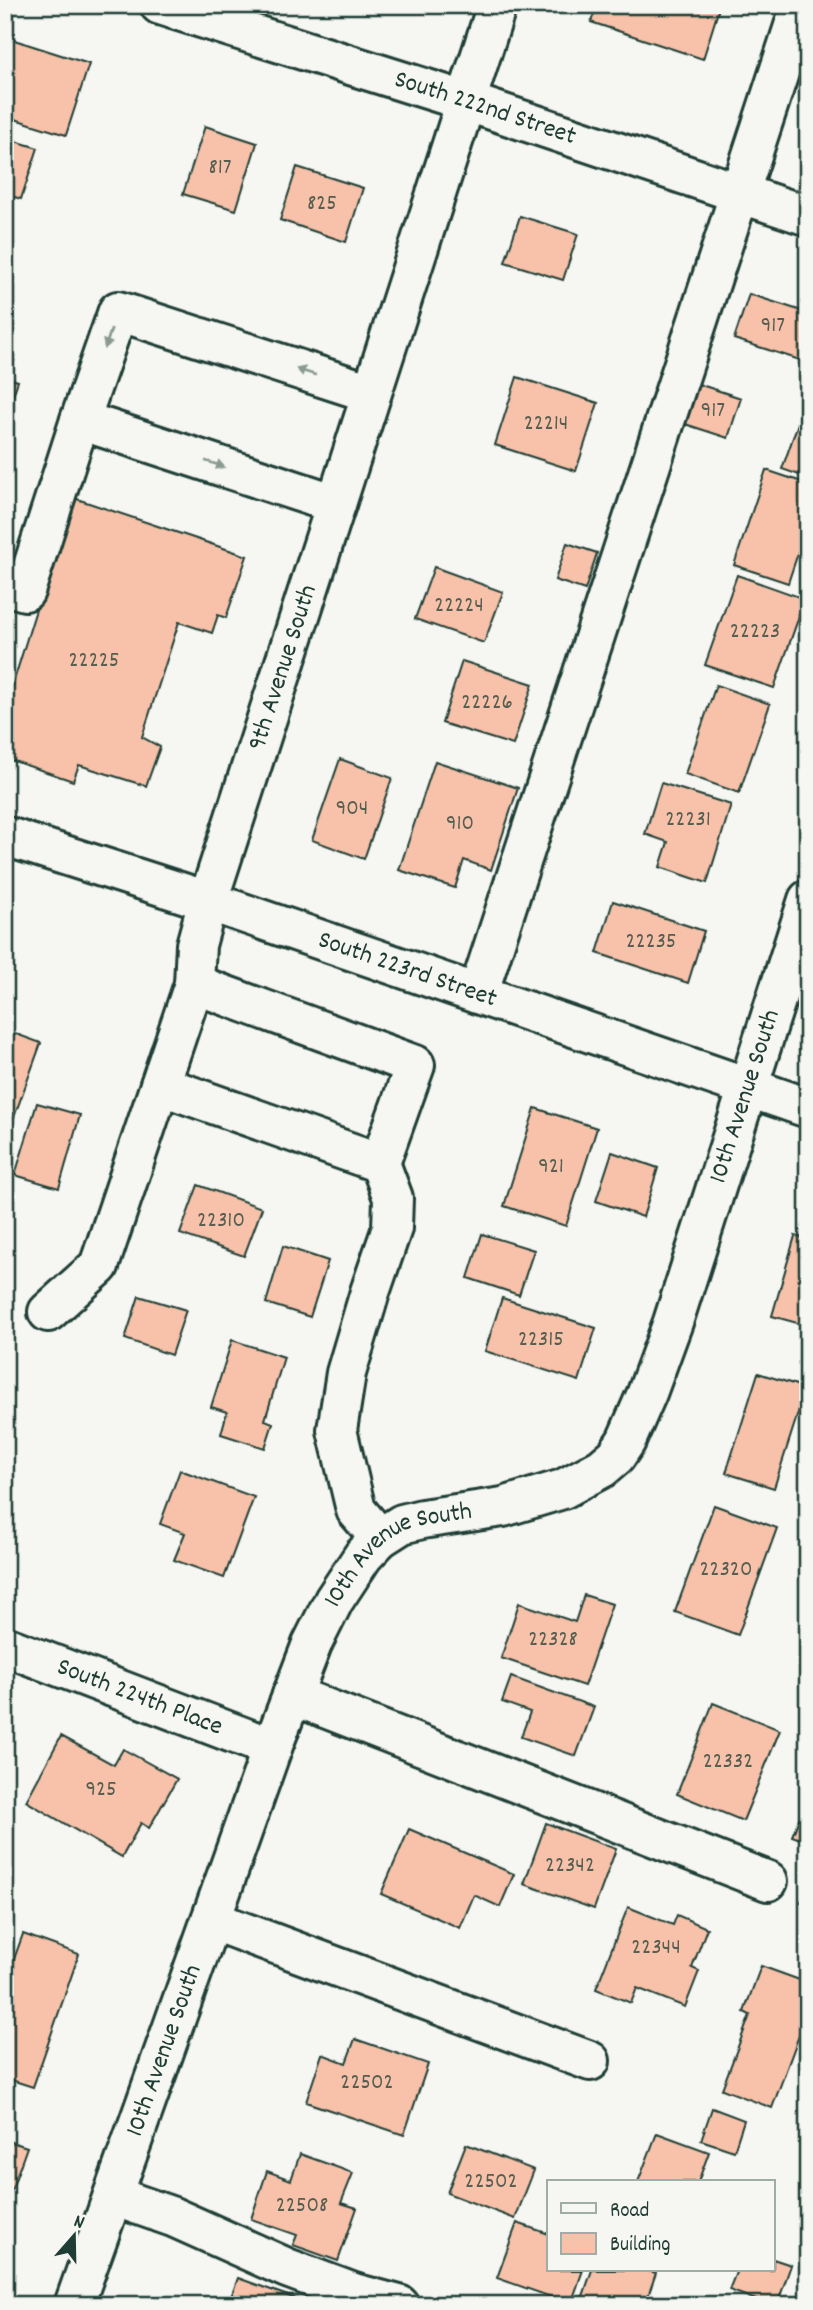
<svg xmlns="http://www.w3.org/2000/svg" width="813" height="2310" font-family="Dekko,sans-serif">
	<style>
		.building { fill: #f7c2a9; stroke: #1f3d34; stroke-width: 2 }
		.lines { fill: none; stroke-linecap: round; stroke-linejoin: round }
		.minor-casing { stroke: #1f3d34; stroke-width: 44 }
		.minor { stroke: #f6f6f2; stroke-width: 38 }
		.oneway { fill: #8a9a93 }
		.labels { text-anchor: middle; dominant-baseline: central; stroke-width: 6; stroke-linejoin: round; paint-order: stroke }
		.number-label { font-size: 23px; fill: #555e51 }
		.street-label { font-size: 26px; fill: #1f3d34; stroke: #f6f6f2 }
	</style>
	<rect width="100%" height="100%" fill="#f6f6f2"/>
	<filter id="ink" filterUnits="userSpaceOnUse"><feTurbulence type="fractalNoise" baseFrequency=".0143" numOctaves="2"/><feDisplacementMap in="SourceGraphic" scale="14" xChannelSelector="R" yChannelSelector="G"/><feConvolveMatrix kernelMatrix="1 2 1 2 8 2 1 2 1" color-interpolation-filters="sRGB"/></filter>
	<g filter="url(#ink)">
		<g class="building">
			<path d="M597 5H720L703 59 591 22Z"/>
			<path d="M5 37 89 64 66 135 5 116Z"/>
			<path d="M205 126 257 143 236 210 183 194Z"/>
			<path d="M5 138 38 148 21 199 5 194Z"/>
			<path d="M297 167 363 188 346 242 280 220Z"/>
			<path d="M520 216 578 234 563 280 505 262Z"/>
			<path d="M749 294 808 313V346L803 361 734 339Z"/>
			<path d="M5 358 14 361 8 378 18 381 10 404 5 403Z"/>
			<path d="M517 377 598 403 576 471 495 445Z"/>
			<path d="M698 384 741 398 728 438 685 424Z"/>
			<path d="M802 412 808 414V478L782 469Z"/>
			<path d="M766 470 808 484V523L788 583 734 565Z"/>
			<path d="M71 497 247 556 226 618 218 615 212 633 179 622 142 737 160 747 146 786 79 765 73 781 5 758V688L11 690Z"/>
			<path d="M567 543 597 553 585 590 555 580Z"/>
			<path d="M434 567 503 592 484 643 415 619Z"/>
			<path d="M737 575 805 599 774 688 705 665Z"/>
			<path d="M462 661 533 684 513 745 442 723Z"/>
			<path d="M716 685 770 704 739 793 685 774Z"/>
			<path d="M340 759 392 778 364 859 312 840Z"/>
			<path d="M435 761 518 788 491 870 464 860 455 888 399 870Z"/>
			<path d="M661 783 731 805 707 883 660 867 668 842 645 834Z"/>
			<path d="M613 901 704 931 688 983 597 953Z"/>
			<path d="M5 1030 41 1043 13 1120 5 1117Z"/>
			<path d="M37 1103 80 1115 59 1188 15 1175Z"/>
			<path d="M535 1108 597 1128 566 1226 504 1206Z"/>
			<path d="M612 1152 658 1168 643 1217 596 1201Z"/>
			<path d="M198 1185 262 1208 244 1256 180 1234Z"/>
			<path d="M482 1234 534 1250 519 1295 468 1278Z"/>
			<path d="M795 1236 808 1239V1326L772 1316Z"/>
			<path d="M283 1246 328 1261 310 1317 266 1303Z"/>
			<path d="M139 1296 186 1310 171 1355 125 1339Z"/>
			<path d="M502 1298 596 1328 579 1381 485 1351Z"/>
			<path d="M232 1340 284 1357 265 1420 273 1423 265 1448 221 1434 227 1412 211 1407Z"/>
			<path d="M758 1373 806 1388 774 1488 726 1473Z"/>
			<path d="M180 1470 254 1497 224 1578 174 1560 185 1533 160 1524Z"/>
			<path d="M714 1505 777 1528 738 1635 675 1612Z"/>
			<path d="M584 1595 612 1604 584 1686 501 1658 519 1603 575 1622Z"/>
			<path d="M511 1677 594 1707 576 1756 521 1737 530 1712 502 1702Z"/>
			<path d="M713 1703 780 1730 743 1821 677 1794Z"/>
			<path d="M5 1719 14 1723 5 1741Z"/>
			<path d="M61 1736 114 1765 123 1749 177 1779 149 1828 141 1823 122 1857 26 1801Z"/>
			<path d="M808 1797V1842L792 1836Z"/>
			<path d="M546 1823 616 1849 594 1909 524 1884Z"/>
			<path d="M409 1829 514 1874 500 1907 474 1895 460 1928 381 1894Z"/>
			<path d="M808 1887V1905L801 1902Z"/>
			<path d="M628 1907 673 1925 677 1915 707 1928 692 1968 699 1971 685 2007 637 1988 631 2003 596 1989Z"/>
			<path d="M23 1934 79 1954 33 2087 5 2078V1984Z"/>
			<path d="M761 1966 808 1983V2023L804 2035 800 2033 772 2108 722 2089 750 2015 744 2012Z"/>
			<path d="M355 2039 428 2064 404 2135 306 2102 322 2054 346 2063Z"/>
			<path d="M712 2108 744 2120 734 2151 701 2140Z"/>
			<path d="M657 2133 709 2152 698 2182H638Z"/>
			<path d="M5 2140 27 2147 5 2208Z"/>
			<path d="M466 2144 534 2170 515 2219 447 2193Z"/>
			<path d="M300 2154 353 2173 341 2203 357 2208 338 2261 293 2245 297 2235 251 2219 267 2171 291 2180Z"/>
			<path d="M517 2223 549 2234V2270H583L571 2304 497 2278Z"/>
			<path d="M773 2259 791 2265 777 2305H770L729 2290 737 2270H773Z"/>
			<path d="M592 2270H645L656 2273 645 2305H580Z"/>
			<path d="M238 2278 313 2305H228Z"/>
		</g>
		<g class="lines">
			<g class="minor-casing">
				<g id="minor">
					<path id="s1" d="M160 5 465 101 808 216"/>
					<path d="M336 504 80 420 118 311 371 393"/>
					<path d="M5 585 25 591 80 420"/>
					<path id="s2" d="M5 836 208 901 808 1108"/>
					<path d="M478 994 801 5"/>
					<path d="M160 1085 380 1163 415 1065 194 984"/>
					<path id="s3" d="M48 1312 99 1266 194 984 196 945 208 901 497 5"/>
					<path d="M380 1538 356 1510 337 1430 346 1373 370 1292 392 1228 393 1198 380 1163"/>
					<path id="s4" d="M5 1646 272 1748"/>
					<path d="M292 1695 768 1881"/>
					<path d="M211 1920 590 2061"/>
					<path d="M113 2196 173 2217 287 2268 354 2293 399 2305"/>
					<path id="s5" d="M74 2305 272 1748 312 1644 334 1600 363 1556 380 1538 402 1524 422 1519 503 1507 563 1489 602 1468 616 1456 626 1441 647 1393 673 1322 808 900"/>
				</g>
			</g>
			<use href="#minor" class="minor"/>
		</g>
		<defs><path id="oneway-solid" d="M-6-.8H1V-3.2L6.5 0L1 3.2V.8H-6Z" transform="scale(1.75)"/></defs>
		<g class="oneway">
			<use href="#oneway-solid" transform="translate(108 339) rotate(109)"/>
			<use href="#oneway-solid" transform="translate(306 372) rotate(-162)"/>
			<use href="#oneway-solid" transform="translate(215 464) rotate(18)"/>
		</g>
	</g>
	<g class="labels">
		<g class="number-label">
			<text x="220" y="168">817</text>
			<text x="322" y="204">825</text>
			<text x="773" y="326">917</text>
			<text x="713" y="411">917</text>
			<text x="546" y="424">22214</text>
			<text x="459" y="606">22224</text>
			<text x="755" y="632">22223</text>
			<text x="94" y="661">22225</text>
			<text x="487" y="703">22226</text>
			<text x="352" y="809">904</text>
			<text x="688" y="820">22231</text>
			<text x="460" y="824">910</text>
			<text x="651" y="942">22235</text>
			<text x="551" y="1167">921</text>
			<text x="221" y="1221">22310</text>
			<text x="541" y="1340">22315</text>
			<text x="726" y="1570">22320</text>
			<text x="553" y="1640">22328</text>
			<text x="728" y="1762">22332</text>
			<text x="101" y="1790">925</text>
			<text x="570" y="1866">22342</text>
			<text x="656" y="1948">22344</text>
			<text x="367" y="2083">22502</text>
			<text x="491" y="2182">22502</text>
			<text x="302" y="2206">22508</text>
		</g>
		<g class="street-label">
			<text stroke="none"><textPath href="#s1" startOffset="341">South 222nd Street</textPath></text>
			<text stroke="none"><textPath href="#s3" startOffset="696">9th Avenue South</textPath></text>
			<text stroke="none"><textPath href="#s2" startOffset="424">South 223rd Street</textPath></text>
			<text stroke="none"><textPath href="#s5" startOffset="1466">10th Avenue South</textPath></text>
			<text stroke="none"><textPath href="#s5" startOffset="836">10th Avenue South</textPath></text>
			<text stroke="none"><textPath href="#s4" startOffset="144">South 224th Place</textPath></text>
			<text stroke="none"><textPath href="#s5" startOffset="270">10th Avenue South</textPath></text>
		</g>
	</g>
	<rect width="813" height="2310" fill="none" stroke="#f6f6f2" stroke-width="28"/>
	<rect x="14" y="14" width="785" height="2282" fill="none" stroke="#1f3d34" stroke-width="2.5" filter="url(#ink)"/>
	<rect x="547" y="2180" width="228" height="91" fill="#f6f6f2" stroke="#a0aca6" stroke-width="2"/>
	<rect x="561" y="2203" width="35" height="10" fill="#f6f6f2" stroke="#a0aca6" stroke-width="2"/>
	<text x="610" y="2216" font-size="21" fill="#1f3d34">Road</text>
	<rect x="561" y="2233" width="35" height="21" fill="#f7c2a9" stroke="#a0aca6" stroke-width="2"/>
	<text x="610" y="2250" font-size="21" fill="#1f3d34">Building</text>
	<g transform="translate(74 2236) rotate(20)" stroke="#f6f6f2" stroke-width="5" paint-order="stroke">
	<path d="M0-5L12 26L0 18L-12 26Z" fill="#1f3d34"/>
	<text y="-10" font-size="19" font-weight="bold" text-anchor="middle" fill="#1f3d34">N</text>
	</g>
</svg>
